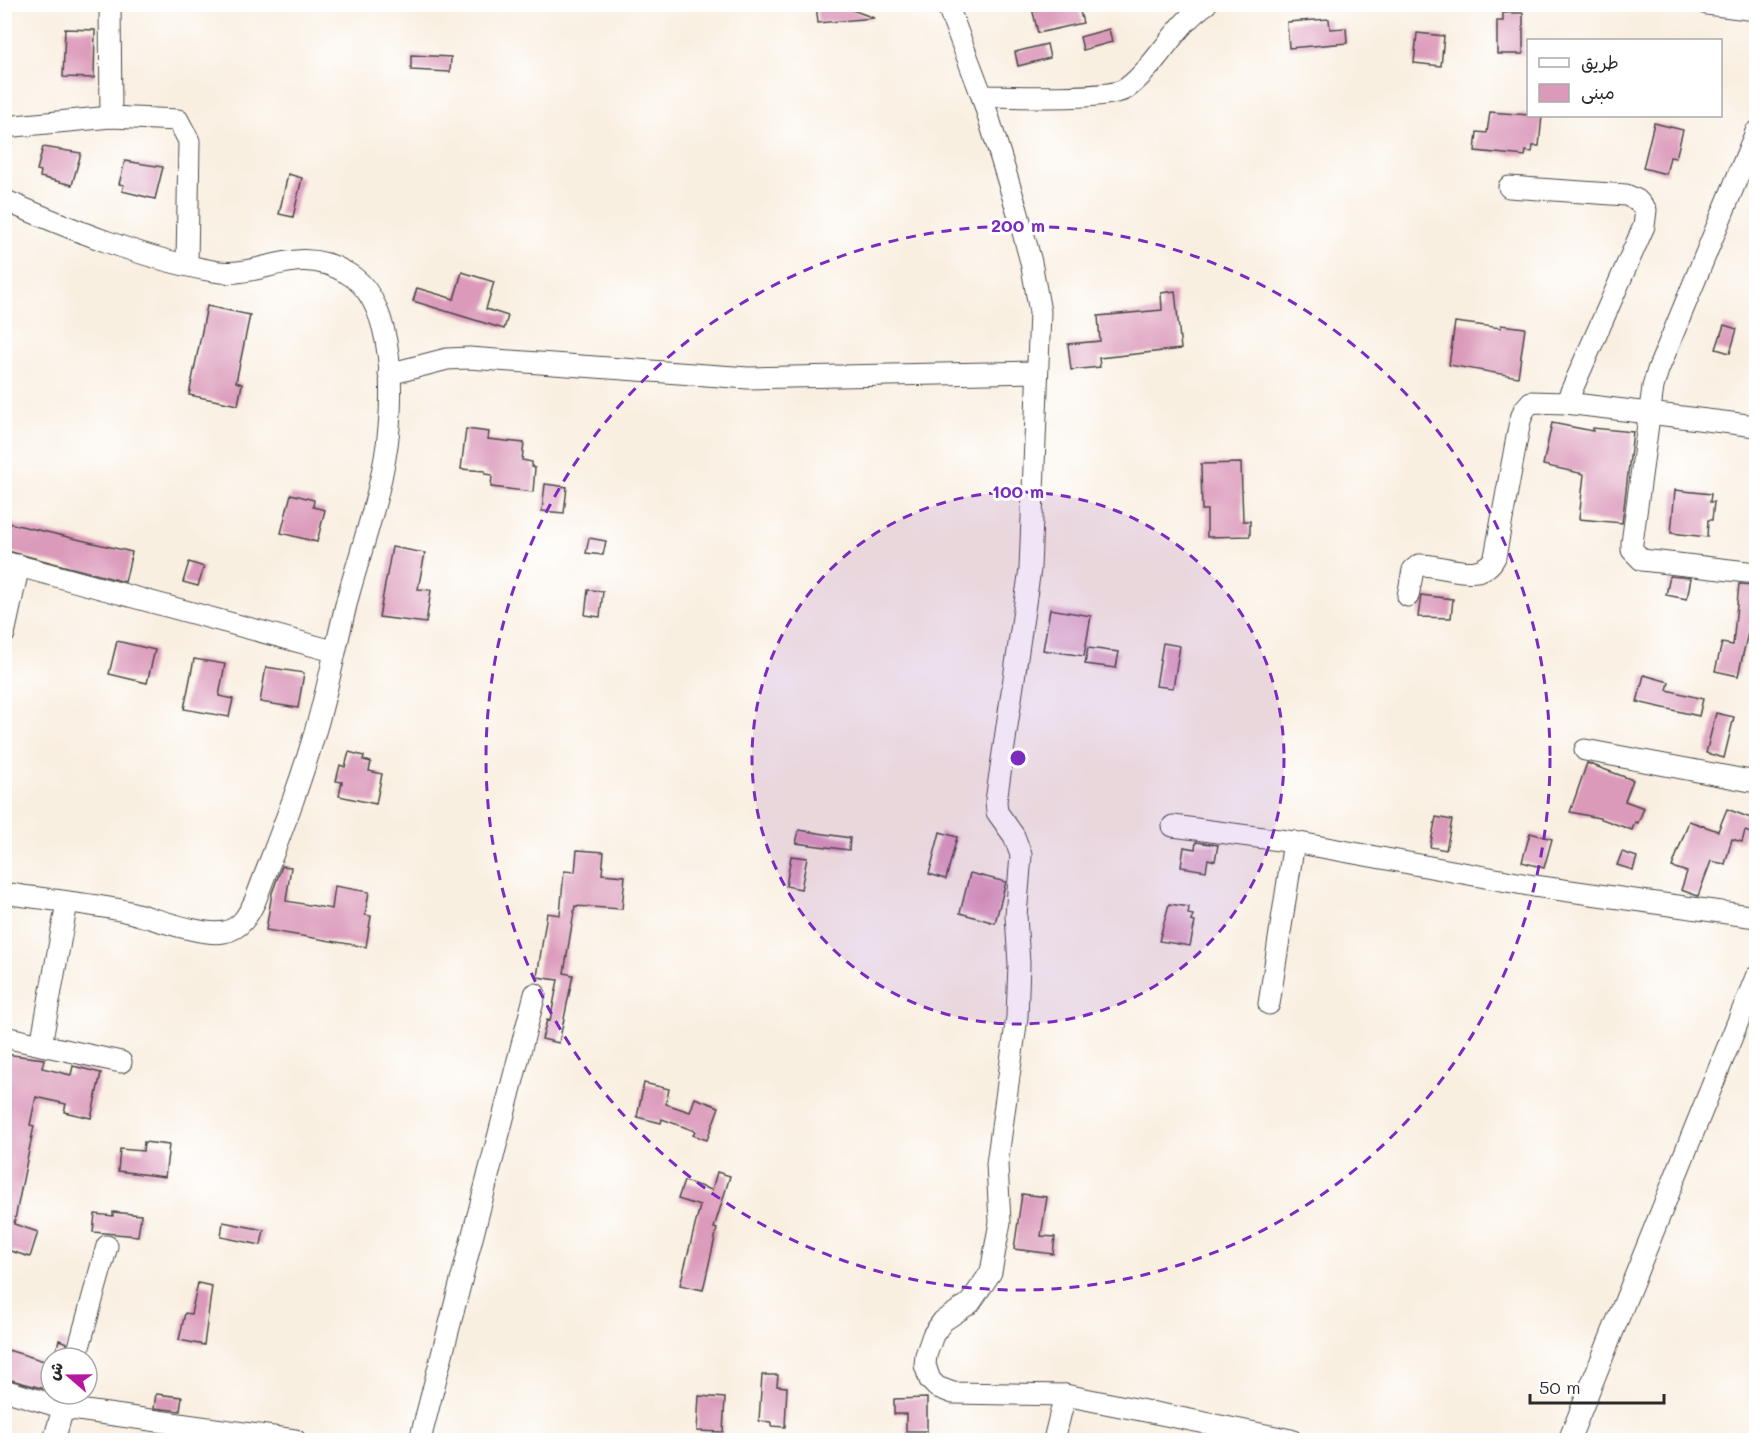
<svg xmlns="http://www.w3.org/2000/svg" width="1761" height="1445" font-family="Mali,'Playpen Sans Arabic',sans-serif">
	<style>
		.building { fill: #db9aba }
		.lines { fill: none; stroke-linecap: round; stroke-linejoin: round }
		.street-casing { stroke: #4a4846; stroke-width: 23 }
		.street { stroke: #fff; stroke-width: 21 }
		.ring { fill: none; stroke: #7b2cbf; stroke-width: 3; stroke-dasharray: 10 8 }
		.centre { fill: #7b2cbf; stroke: #fff; stroke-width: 3 }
		.ring-label { font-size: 18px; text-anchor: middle; font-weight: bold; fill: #7b2cbf; stroke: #fff; stroke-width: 6; stroke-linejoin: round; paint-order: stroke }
	</style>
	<rect width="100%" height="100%" fill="#fff"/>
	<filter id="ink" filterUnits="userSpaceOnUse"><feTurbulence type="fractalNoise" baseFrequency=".0167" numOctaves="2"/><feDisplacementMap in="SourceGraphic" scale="12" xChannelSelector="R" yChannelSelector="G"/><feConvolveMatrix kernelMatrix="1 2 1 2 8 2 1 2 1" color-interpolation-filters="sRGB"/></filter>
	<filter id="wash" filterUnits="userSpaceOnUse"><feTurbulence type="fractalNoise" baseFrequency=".008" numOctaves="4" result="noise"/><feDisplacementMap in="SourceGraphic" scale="24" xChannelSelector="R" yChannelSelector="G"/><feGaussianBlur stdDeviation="1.35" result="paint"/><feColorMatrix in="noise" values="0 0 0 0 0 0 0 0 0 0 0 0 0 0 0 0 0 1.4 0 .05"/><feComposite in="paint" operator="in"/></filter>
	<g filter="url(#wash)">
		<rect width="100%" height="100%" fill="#f9efe1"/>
		<g id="blocks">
			<g class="building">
				<path d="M816 4H848L847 8 874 18 818 23Z"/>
				<path d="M1031 4H1078L1083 23 1038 33Z"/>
				<path d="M1503 13H1523V54H1497V21H1503Z"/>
				<path d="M1329 19 1330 29 1346 28 1347 43 1289 48 1287 22Z"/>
				<path d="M65 29 95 30 94 78 63 77Z"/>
				<path d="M1109 29 1112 42 1083 50 1080 37Z"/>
				<path d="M1417 33 1444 36 1441 66 1414 63Z"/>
				<path d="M1047 44 1050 58 1018 66 1015 52Z"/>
				<path d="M411 55 451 57 450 72 411 70Z"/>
				<path d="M1490 112 1542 116 1539 146H1533L1532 152 1526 151 1525 156 1475 151 1477 132 1487 133Z"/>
				<path d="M1654 123 1683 130 1676 158 1670 157 1666 174 1643 168Z"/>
				<path d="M43 147 81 153 72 185 40 177 41 171 37 170Z"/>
				<path d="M125 161 163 167 155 199 122 191 124 185 119 184Z"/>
				<path d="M288 174 302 178 293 217 279 214Z"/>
				<path d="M462 272 494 282 486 309 508 316 504 329 413 301 417 288 454 299Z"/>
				<path d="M1175 291 1181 349 1099 358 1100 367 1071 370 1068 344 1100 341 1098 316 1162 310 1161 293Z"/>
				<path d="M207 306 250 315 236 382 242 384 238 405 189 395Z"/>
				<path d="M1455 322 1501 328V325L1525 328 1518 377 1449 365Z"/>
				<path d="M1724 325 1737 329 1730 353 1716 349Z"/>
				<path d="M1552 423 1593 431V428L1633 432 1622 523 1579 519 1584 474 1543 465Z"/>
				<path d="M466 429 489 432 488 439 524 443 522 460 532 462V467L535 468 533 492 491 487 492 475 485 474V471L461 469Z"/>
				<path d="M1241 463 1243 521H1250V536L1207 537V510H1202L1201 464Z"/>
				<path d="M545 484 567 487 564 513 542 511Z"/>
				<path d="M1675 490 1711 494 1710 502H1714L1712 520H1708L1707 537 1671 533Z"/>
				<path d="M291 494 314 500 313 507 325 510 317 542 281 533Z"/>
				<path d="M4 522 132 552 125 582 4 550Z"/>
				<path d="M589 538 606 541 603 555 586 553Z"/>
				<path d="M392 547 425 553 418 589 431 590 426 623 379 617Z"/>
				<path d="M189 562 204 567 198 586 183 582Z"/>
				<path d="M1670 576 1691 578 1687 599 1666 595Z"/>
				<path d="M1739 584 1756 585V625L1750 624 1738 676 1715 671 1722 643 1733 645Z"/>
				<path d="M588 590 603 591 600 617 585 615Z"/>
				<path d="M1421 595 1453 599 1451 618 1418 617Z"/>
				<path d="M1050 609 1091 616 1084 656 1043 650Z"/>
				<path d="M117 641 155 650 147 683 109 674Z"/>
				<path d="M1163 643 1180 646 1173 688 1156 686Z"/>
				<path d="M1088 648 1119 652 1116 668 1085 664Z"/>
				<path d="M194 659 225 664 219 696 233 699 229 717 184 709Z"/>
				<path d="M266 667 304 673 298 708 260 702Z"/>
				<path d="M1644 675 1669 682 1667 690 1703 699 1699 716 1637 702Z"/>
				<path d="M1716 713 1734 717 1724 758 1706 753Z"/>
				<path d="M349 752 364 756 363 760 371 762 369 771 382 774 376 804 339 796 342 782 336 781 340 765 345 767Z"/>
				<path d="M1587 763 1633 780 1625 801 1644 808 1638 823 1635 822 1632 830 1599 818 1570 812Z"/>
				<path d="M1727 809 1756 820V835L1745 831 1742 842 1732 839 1725 864 1711 861 1698 896 1681 890 1687 872 1672 867 1689 821 1718 831Z"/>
				<path d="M1436 817 1452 820 1446 850 1430 847Z"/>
				<path d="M799 830 850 838 849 850 796 843Z"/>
				<path d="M940 832 957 837 946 879 929 874Z"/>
				<path d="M1530 833 1552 839 1544 868 1522 862Z"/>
				<path d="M1196 842 1218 845 1215 861 1208 859 1206 871 1181 867 1184 847 1195 849Z"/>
				<path d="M577 850 604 852 602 874 625 876 622 909 575 906 564 973 573 975 559 1043 542 1039 547 1020 550 1021 558 980 537 977 547 913 560 915 564 871 575 872Z"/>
				<path d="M1622 852 1637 857 1633 870 1617 865Z"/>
				<path d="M791 856 807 858 801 889 786 886Z"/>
				<path d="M282 866 291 867 286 901 332 909 335 886 369 892 365 915 371 916 366 947 266 930 272 893Z"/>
				<path d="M970 873 1006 882 995 923 960 913Z"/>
				<path d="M1169 904 1189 907 1188 914 1193 915 1191 921 1195 922 1190 946 1159 941Z"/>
				<path d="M4 1054 44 1059 42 1068 71 1075 73 1066 101 1073 91 1118 64 1112 66 1104 36 1097 30 1125 34 1126 14 1224 38 1232 30 1257 4 1249Z"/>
				<path d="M644 1083 669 1089 666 1104 690 1112 695 1098 719 1107 707 1140 693 1135 695 1131 662 1119 661 1123 637 1117Z"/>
				<path d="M144 1142 169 1145 165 1177 118 1171 120 1149 143 1151Z"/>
				<path d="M717 1172 730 1176 714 1228 717 1229 703 1290 680 1285 700 1206 678 1199 684 1181 712 1190Z"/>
				<path d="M1022 1194 1047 1197 1041 1236 1055 1237 1053 1254 1014 1249Z"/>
				<path d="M113 1212 141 1215 138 1236 93 1232 95 1214 113 1216Z"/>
				<path d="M223 1222 264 1230 261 1245 221 1237Z"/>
				<path d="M198 1283 212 1286 204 1345 179 1340 185 1313 191 1314Z"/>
				<path d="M59 1340 67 1343 64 1357 55 1354Z"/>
				<path d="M8 1350 51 1363 45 1389 4 1378Z"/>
				<path d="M762 1375H778L777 1386 787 1387 785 1427 771 1426V1422L759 1421Z"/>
				<path d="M156 1394 182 1397 180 1411 154 1408Z"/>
				<path d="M699 1396 725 1398 723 1432 697 1431Z"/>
				<path d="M927 1398V1431H906V1414H894V1399Z"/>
			</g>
		</g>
	</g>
	<g filter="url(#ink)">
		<use href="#blocks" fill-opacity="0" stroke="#4a4846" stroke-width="1.5"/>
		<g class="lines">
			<g class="street-casing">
				<g id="street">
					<path d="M110 4 111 117"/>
					<path d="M947 4 982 96 1017 210 1031 262 1040 312 1030 569 996 801 997 812 1014 836 1021 855 1016 916 1019 964 1017 1017 997 1164 1000 1222 991 1272 970 1303 943 1321 933 1335 926 1355 925 1365 930 1380 937 1387 953 1393 1065 1395"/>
					<path d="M1707 4 1756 10"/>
					<path d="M982 96C1008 96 1110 101 1127 88 1158 64 1174 26 1206 4"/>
					<path d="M4 127 111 117 178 120 189 141 187 265"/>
					<path d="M1756 132 1658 370 1653 387 1632 543V550L1642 560 1756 573"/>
					<path d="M1509 187 1626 195 1637 200 1646 210 1644 226 1566 403"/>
					<path d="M4 200C68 228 144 259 213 271 261 280 294 242 347 273 392 298 393 383 389 428 384 484 364 540 349 593 337 639 329 686 315 732 299 789 276 845 255 901 248 915 241 929 224 932 199 937 142 913 115 909 79 902 41 899 4 893"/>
					<path d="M389 374 447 359 469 358 748 378 1036 372"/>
					<path d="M4 562 333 651"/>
					<path d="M1408 596 1413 570 1419 565C1444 564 1481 585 1495 557L1520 421 1524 410 1531 402 1566 403 1756 426"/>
					<path d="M4 634 19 565"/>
					<path d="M1585 750 1756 782"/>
					<path d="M1173 826 1294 842 1534 886 1756 917"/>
					<path d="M1269 1004 1294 842"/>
					<path d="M4 1037 121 1062"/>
					<path d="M41 1045 67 903"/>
					<path d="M76 1358 107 1246"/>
					<path d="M4 1390 64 1408 295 1440"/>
					<path d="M54 1440 67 1395"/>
					<path d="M420 1440 535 994"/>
					<path d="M1054 1440 1065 1395 1291 1440"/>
					<path d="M1569 1440 1756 977"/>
				</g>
			</g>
			<use href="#street" class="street"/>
		</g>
	</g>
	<circle cx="1018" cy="758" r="266" fill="#7b2cbf" fill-opacity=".12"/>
	<g class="ring">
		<circle cx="1018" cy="758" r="266"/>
		<circle cx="1018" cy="758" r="532"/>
	</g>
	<circle cx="1018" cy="758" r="9" class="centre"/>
	<g class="ring-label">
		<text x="1018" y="232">200 m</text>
		<text x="1018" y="498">100 m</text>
	</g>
	<rect width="1761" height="1445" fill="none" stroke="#fff" stroke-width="24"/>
	<rect x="1527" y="39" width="195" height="78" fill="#ffffff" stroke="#aaaaaa" stroke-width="1.5"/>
	<rect x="1539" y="58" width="30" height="9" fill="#ffffff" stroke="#aaaaaa" stroke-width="1.5"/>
	<text x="1581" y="69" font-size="18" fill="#2b2b2b">طريق</text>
	<rect x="1539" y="84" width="30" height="18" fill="#db9aba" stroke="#aaaaaa" stroke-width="1.5"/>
	<text x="1581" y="99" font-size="18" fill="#2b2b2b">مبنى</text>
	<g transform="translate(69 1376) rotate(290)"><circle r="28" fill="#ffffff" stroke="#aaaaaa" stroke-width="1.5"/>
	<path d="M0-4.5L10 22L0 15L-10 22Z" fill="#b5179e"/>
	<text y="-9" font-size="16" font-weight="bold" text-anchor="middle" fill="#2b2b2b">ش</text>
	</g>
	<path d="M1530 1394v9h134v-9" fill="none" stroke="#2b2b2b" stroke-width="3"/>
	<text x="1539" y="1394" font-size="18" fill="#2b2b2b" stroke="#ffffff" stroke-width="4.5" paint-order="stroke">50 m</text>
</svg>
